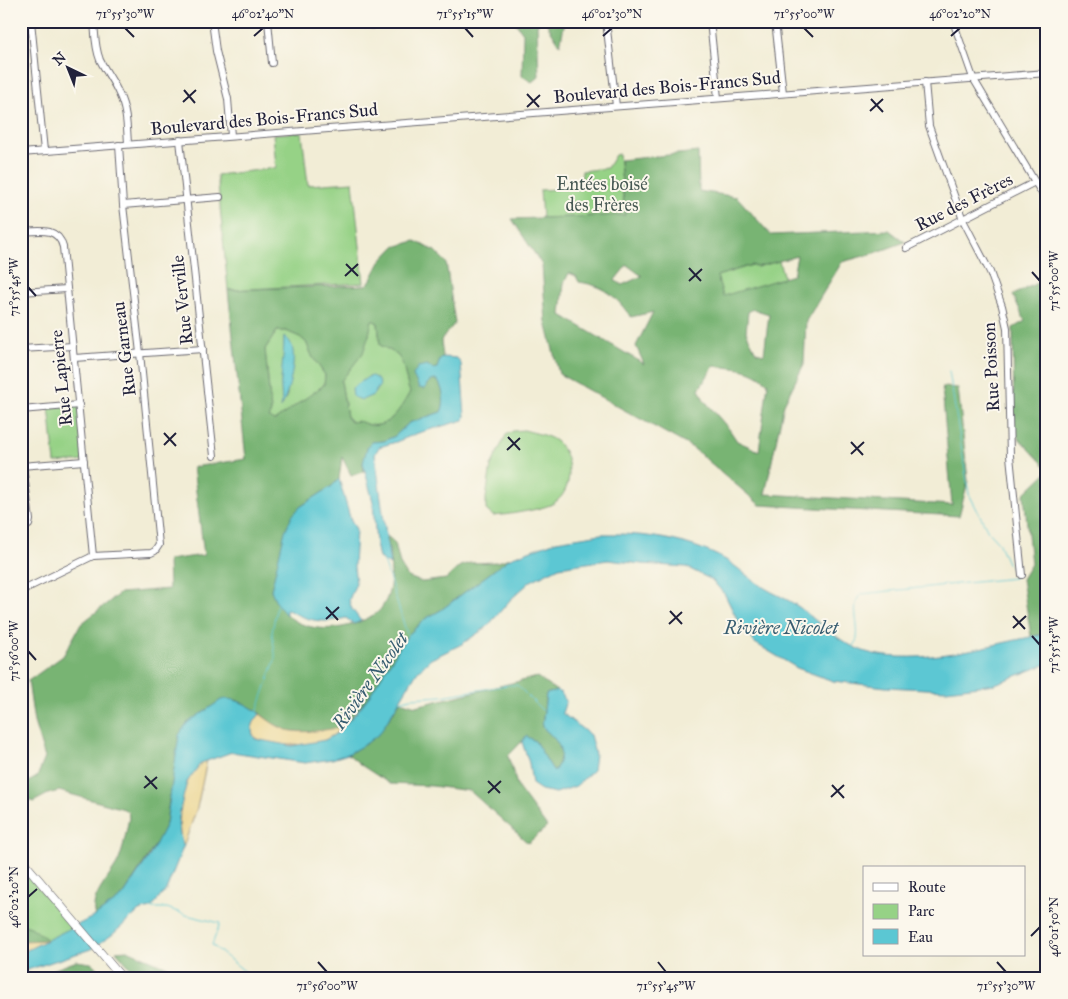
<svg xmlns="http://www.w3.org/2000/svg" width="1068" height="999" font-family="'IM FELL Great Primer',serif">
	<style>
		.green { fill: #96d286; stroke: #5c7a60; fill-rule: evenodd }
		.forest { fill: #78b473; stroke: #4d6b57; fill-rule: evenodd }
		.sand { fill: #eeda9e; stroke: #887e6c }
		.water { fill: #5bc7d3; stroke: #3e7487 }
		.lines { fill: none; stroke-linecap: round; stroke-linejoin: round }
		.stream { stroke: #5bc7d3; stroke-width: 1 }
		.minor-casing { stroke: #6b6971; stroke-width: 8 }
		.major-casing { stroke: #6b6971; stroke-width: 9 }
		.minor { stroke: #fff; stroke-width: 6 }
		.major { stroke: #fff; stroke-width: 8 }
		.ticks { fill: none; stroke: #22223b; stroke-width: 2 }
		.labels { text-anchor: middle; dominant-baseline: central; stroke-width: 4; stroke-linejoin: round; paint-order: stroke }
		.street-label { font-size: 18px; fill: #22223b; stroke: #fbf7ec }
		.park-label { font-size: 18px; fill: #455752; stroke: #fbf7ec }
		.water-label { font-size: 19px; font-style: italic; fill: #365c70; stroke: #fbf7ec }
		.neatline { fill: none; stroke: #22223b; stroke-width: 2 }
		.ticks-label { font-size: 12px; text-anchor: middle; fill: #22223b }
	</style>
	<rect width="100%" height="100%" fill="#fbf7ec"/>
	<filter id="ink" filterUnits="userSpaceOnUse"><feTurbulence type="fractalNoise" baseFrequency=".02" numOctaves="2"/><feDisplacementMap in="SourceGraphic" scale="10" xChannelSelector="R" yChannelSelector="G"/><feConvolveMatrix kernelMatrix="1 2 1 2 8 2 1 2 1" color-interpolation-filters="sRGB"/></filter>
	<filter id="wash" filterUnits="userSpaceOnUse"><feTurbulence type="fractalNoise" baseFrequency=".0096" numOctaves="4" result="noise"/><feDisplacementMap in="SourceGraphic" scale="20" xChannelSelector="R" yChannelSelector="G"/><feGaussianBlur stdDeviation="1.12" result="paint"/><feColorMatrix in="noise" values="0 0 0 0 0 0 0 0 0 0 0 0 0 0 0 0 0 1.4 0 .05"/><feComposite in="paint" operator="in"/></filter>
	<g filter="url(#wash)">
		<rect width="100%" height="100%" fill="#f2edd6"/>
		<g class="green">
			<path d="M302 132 308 185 353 182 364 283 228 290 217 175 276 168 273 134Z"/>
			<path d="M619 154 625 215 542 218 540 190 578 188 581 186 582 171 607 168 615 155Z"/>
			<path d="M779 261 784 278 723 297 717 276 752 265 757 267Z"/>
			<path d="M371 319 378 323 380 345C385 348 392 351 397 355 405 362 405 381 410 392 402 406 390 429 370 425 360 423 363 420 351 422L347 417 341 381 369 335Z"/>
			<path d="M277 331H286L300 337 306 342 312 356 325 375 324 385 274 421 269 419 271 411 265 349ZM284 337 287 395 282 406 281 382 284 362Z"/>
			<path d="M79 405 84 461 55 463 49 407Z"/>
			<path d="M524 430C534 433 549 435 557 442 574 458 574 495 550 505 538 510 507 515 493 516L486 510V498L491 466 506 435 513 431Z"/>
			<path d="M21 867 72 928 48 940 21 941Z"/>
		</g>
		<g class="forest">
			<path d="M514 21H542L537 24 539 76 532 82 522 76 523 33Z"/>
			<path d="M545 21H565L560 45Z"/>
			<path d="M698 152 699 191 737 197 771 235 889 230 905 242 875 253 842 262 806 321 804 364 784 404 765 494 952 505 942 387 958 388 968 481 959 516 760 505 693 448 559 374 546 322 542 265 512 219 625 215 620 160ZM797 256 793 275 723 296 717 276 752 265 757 267ZM627 265 642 276 622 285 615 280ZM569 273 576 276 579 282C606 286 615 296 631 317L653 312 636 346 644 364 561 315 564 283ZM753 309 769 314 764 354 756 352 746 332 748 312ZM714 366C738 369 750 367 768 383L759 451 737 441 729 429 704 400 699 389Z"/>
			<path d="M415 241 435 251 446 262 455 323 441 340 443 357 440 360 437 368 433 369 427 365 425 389C427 382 429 380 437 379 443 387 446 403 441 412L409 423 395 436 384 441 372 442 363 463 364 472 351 475 342 457 339 479 332 486 300 507 277 569 271 590C276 598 281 610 288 616 309 633 340 631 364 620 371 616 378 614 382 607 396 588 390 557 387 536L395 543 400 564 408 577 422 582 446 579 460 566 470 563 497 562 510 558 441 610 425 619 407 636 369 696 342 727 319 732 288 731 272 723 257 711 236 700 201 715 187 723 170 792 166 824 160 837 123 896 95 916C88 897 112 876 119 860 124 847 126 831 129 818L128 812 124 809 59 791 48 794 33 802 21 796V786L37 777 45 758 34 722 28 681 63 656 81 624 120 593 169 589 168 560 204 555 193 467 246 459 228 290 366 285 369 283 380 262 394 247ZM372 320 378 323 380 345C385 348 392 351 397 355 405 362 405 381 410 392 402 406 390 429 370 425 360 423 363 420 351 422L347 417 341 381 363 353 369 335ZM277 331H286L300 337 306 342 312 356 325 375 324 385 274 421 269 418 271 411 265 349Z"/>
			<path d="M1039 282 1047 295V468L1014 433 1013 328 1025 321 1013 295Z"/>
			<path d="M1047 472V634L1031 636 1022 579 1031 564 1024 494Z"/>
			<path d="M537 677 557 691 546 694 542 727C560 742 567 750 554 773L535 741 526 737 508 756 518 788 547 827 528 843 470 791 432 786 390 784 361 765 348 754C373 740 386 726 400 701L416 706Z"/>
			<path d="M21 924 31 927 48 940 21 941Z"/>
			<path d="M127 950 177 971 176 978H139L116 951Z"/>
			<path d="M77 961 91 963 110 978H43L47 972Z"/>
		</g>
		<g class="sand">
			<path d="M260 714C268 720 277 727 287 730 302 734 327 730 342 727 337 733 330 738 323 741 304 747 227 751 260 714Z"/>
			<path d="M207 760 197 808 184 845 182 844C175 821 182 771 207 760Z"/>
			<path d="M48 940 22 953H21V941Z"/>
		</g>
		<g class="water">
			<path d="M284 336C286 338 289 340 290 342 299 356 288 394 281 408 283 399 280 390 281 380 282 366 284 351 284 336Z"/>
			<path d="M443 357 457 358 461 364 465 416 464 420 418 433 396 442 379 447 375 454 390 565 379 558 376 544 373 502 363 463 367 448 372 442 384 441 395 436 409 423 441 412C446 403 443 387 437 380 429 380 427 383 425 389L419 388 413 375 418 367 427 365 433 369 437 368 440 360Z"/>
			<path d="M372 376 377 379 380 385 373 395 362 400 353 397 352 388 368 377Z"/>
			<path d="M339 479 351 521 356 529 354 567 356 583 349 600 352 609 361 621 354 624 346 618C322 624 308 621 286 609V615L277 604 271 590 285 531 292 516 300 507 332 486Z"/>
			<path d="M601 534C644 533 688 539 726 560 739 568 750 579 763 587 774 594 788 599 799 607 824 626 846 650 879 655 935 664 992 643 1047 634V664L995 684 946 690 886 687 833 681 797 668 755 643 741 627 725 595 712 580 686 567 642 564 608 560 559 567 531 581 510 600 487 627 462 644 431 659 417 672 380 733 367 743 348 754 332 759 305 763 232 752 201 763 187 782 181 806 178 824 182 844 184 845 166 890 151 908 139 911 112 935 91 949 21 972V953L95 916 123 896 150 855 166 824 179 735 187 723 221 700C232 696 251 706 260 714 253 722 249 729 255 739L292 746 325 740 337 733 357 712 369 696 407 636 425 619 441 610 510 558 556 541Z"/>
			<path d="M557 691 561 693 566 701 562 713 590 735 595 754 593 770 576 786 556 793 541 790 532 784 529 763 522 742 526 736 535 741 554 772C567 750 559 742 542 727L546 694Z"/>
		</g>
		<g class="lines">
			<g class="stream">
				<path d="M384 561 408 637"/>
				<path d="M852 649C866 634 847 608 861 594L1014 578 1015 576V571L1007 563 998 542 988 531 969 494 949 371"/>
				<path d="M399 701 411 698 442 696 508 685H517L543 711"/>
				<path d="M257 712 275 660V653L272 633 277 604"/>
				<path d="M151 908H167L186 915 220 923 212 945 253 978"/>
			</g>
		</g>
	</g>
	<g filter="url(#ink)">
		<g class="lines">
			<g class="minor-casing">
				<g id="minor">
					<path d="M31 21 44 151"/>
					<path d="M94 21C95 34 95 48 100 60 106 72 114 82 119 94 127 110 127 128 128 144"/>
					<path d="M212 21 216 51 228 99 231 136"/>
					<path d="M268 21 272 63"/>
					<path d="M359 21C368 29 380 24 390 21"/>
					<path d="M606 21 616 106"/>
					<path d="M710 21 718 98"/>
					<path d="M775 21 783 93"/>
					<path d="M953 21 973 78 1047 202"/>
					<path d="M925 82 929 126 963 220 990 272 1002 306 1007 328 1010 456 1022 575"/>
					<path d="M180 140 214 456"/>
					<path d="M21 153 1047 73"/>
					<path d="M123 205 220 197"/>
					<path d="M21 232C38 231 58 226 63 247L93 556"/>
					<path d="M906 248 1035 182"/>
					<path d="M21 292 67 289"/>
					<path d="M21 349 73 346"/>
					<path d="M74 358 203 349"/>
					<path d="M21 410 79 405"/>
					<path d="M21 466 84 461"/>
					<path d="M21 528 29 525 30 520 23 466"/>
					<path d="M21 591 93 556 151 553 155 551 159 545 140 353 123 205 119 145"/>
				</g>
			</g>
			<g class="major-casing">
				<path id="major" d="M21 859 122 978"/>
			</g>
			<use href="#minor" class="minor"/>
			<use href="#major" class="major"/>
		</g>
	</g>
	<path class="ticks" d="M125 28 134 37M465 28 473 37M804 28 813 37M254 36 263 28M603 36 612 28M951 36 960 28M184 90 195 103M527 94 539 107M871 99 883 112M183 102 196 90M527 107 540 95M870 111 883 99M346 264 358 276M689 268 701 281M1032 272 1040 281M345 276 358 264M689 281 702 269M28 287 36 296M164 433 176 446M508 437 520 450M851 442 863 455M164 445 176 433M507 450 520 438M851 454 864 442M326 607 338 620M670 611 682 624M1013 616 1025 629M326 619 339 607M669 624 682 612M1013 628 1026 616M1032 636 1040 645M28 651 36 660M145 776 157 789M488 781 500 793M832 785 844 798M144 788 157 777M488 793 501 781M831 797 844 785M28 897 37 889M1031 936 1040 927M318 962 327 972M658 962 666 972M997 962 1006 972"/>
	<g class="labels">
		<g class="street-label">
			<text transform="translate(667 87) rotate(-5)">Boulevard des Bois-Francs Sud</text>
			<text transform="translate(264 119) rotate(-5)">Boulevard des Bois-Francs Sud</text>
			<text transform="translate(964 202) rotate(-27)">Rue des Frères</text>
			<text transform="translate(182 300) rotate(-96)">Rue Verville</text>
			<text transform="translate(124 349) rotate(-97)">Rue Garneau</text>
			<text transform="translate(991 367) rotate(-93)">Rue Poisson</text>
			<text transform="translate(61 378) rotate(-96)">Rue Lapierre</text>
		</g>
		<g class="park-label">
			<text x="602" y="184">Entées boisé<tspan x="602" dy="21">des Frères</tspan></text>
		</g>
		<g class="water-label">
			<text x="781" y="627">Rivière Nicolet</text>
			<text transform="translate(370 681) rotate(-54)">Rivière Nicolet</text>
		</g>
	</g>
	<rect width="1068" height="999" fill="none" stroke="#fbf7ec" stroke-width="55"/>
	<rect x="863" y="866" width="162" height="90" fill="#fbf7ec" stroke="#a4a2a5"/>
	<rect x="873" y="883" width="25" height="8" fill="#ffffff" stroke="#a4a2a5"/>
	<text x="908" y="892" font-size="15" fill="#22223b">Route</text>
	<rect x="873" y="904" width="25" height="15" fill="#96d286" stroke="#a4a2a5"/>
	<text x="908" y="916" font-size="15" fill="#22223b">Parc</text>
	<rect x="873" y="929" width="25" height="15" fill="#5bc7d3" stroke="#a4a2a5"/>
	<text x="908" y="942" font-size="15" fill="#22223b">Eau</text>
	<g transform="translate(68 68) rotate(317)" stroke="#fbf7ec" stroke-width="4" paint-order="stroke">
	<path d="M0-4L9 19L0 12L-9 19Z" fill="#22223b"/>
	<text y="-8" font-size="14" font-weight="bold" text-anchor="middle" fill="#22223b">N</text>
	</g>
	<rect x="28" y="28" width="1012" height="944" class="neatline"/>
	<g class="ticks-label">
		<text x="125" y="18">71°55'30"W</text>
		<text x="263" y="18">46°02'40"N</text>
		<text x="465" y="18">71°55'15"W</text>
		<text x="612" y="18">46°02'30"N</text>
		<text x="804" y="18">71°55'00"W</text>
		<text x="960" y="18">46°02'20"N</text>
		<text transform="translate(1054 281) rotate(-90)" y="4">71°55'00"W</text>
		<text transform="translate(14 287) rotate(-90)" y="4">71°55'45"W</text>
		<text transform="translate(1054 645) rotate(-90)" y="4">71°55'15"W</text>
		<text transform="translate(14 651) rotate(-90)" y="4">71°56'00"W</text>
		<text transform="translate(14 897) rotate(-90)" y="4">46°02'20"N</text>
		<text transform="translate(1054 927) rotate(-90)" y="4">46°01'50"N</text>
		<text x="327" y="990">71°56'00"W</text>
		<text x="666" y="990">71°55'45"W</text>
		<text x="1006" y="990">71°55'30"W</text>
	</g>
</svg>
